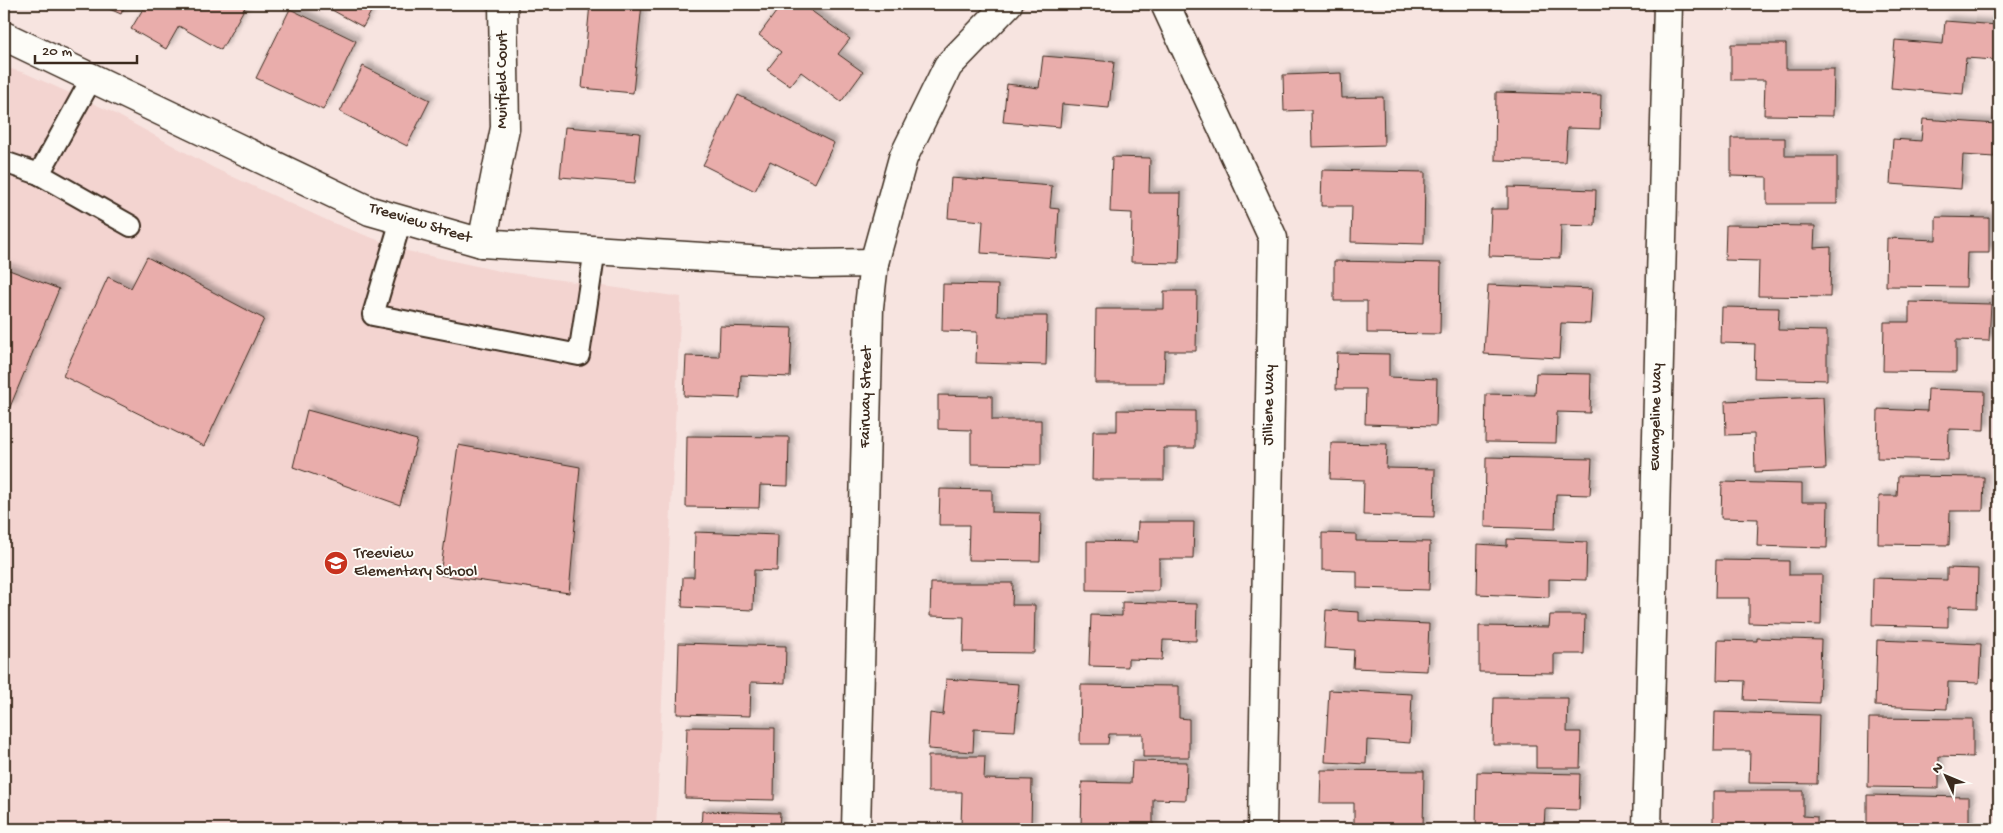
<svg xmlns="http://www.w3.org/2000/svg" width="2003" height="833" font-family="'Gochi Hand',sans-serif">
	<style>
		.built { fill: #f3d4d0 }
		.building { fill: #e9adab; stroke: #3b2a1e; filter: url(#shadow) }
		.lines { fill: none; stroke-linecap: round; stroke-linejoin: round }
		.service-casing { stroke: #3b2a1e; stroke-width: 24 }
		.minor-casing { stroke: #3b2a1e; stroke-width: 31 }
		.service { stroke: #fdfcf7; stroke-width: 20 }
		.minor { stroke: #fdfcf7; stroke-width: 28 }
		.labels { text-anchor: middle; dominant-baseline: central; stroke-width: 4; stroke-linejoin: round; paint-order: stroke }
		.street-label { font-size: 16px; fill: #3b2a1e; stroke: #fdfcf7 }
		.poi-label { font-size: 16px; fill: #3b2a1e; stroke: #fdfcf7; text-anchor: start }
	</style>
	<defs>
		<filter id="shadow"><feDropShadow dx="4.5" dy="-4.5" stdDeviation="2.5" flood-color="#0004"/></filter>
	</defs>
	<rect width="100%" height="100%" fill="#f7e4e0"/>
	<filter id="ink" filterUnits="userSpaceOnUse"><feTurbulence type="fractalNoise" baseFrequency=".02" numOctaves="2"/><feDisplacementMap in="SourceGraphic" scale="10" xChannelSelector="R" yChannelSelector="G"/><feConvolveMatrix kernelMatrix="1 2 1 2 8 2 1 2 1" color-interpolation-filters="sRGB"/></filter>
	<g filter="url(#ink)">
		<path class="built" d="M4 67 25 73 110 111 214 168 333 223 407 251 504 272 681 297 656 829H4Z"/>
		<g class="building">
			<path d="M98 4H126L121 14Z"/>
			<path d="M146 4H247L221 50 179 26 166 49 131 29Z"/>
			<path d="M321 4H375L363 27Z"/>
			<path d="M590 4H642L633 93 582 88Z"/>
			<path d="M782 4H802L850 39 838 54 863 72 841 102 801 72 790 86 767 70 781 52 759 35Z"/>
			<path d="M290 9 356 41 323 110 256 78Z"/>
			<path d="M1945 21 1997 25 1994 60 1966 58 1963 94 1891 88 1895 40 1943 44Z"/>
			<path d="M1731 44H1786V69H1834L1833 116 1764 115 1765 80H1731Z"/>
			<path d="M1043 56 1114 62 1109 108 1062 104 1060 127 1003 122 1007 84 1039 88Z"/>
			<path d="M363 66 430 100 407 146 340 112Z"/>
			<path d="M1341 73 1342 98 1383 97 1384 145 1312 147 1311 110 1284 111 1283 75Z"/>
			<path d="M1496 92 1601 95 1600 129 1567 128 1565 162 1495 160Z"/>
			<path d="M738 95 834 143 815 183 770 161 755 191 703 165Z"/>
			<path d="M1923 119 1997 124 1994 157 1963 155 1961 189 1890 184 1893 139 1921 141Z"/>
			<path d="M565 127 640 133 635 183 560 177Z"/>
			<path d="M1731 138H1785V156H1837V204H1767V177L1731 176Z"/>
			<path d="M1112 157 1150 158 1149 193H1181L1179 263 1131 262 1132 213 1110 212Z"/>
			<path d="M1322 170 1425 172 1424 244 1351 242 1352 206H1321Z"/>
			<path d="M951 178 1052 186 1050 208 1059 209 1056 258 981 253 983 221 948 218Z"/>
			<path d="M1508 187 1596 190 1595 226 1561 225 1560 258 1489 256 1491 209H1508Z"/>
			<path d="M1936 217 1989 218V253H1967L1966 287 1886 286 1887 238 1936 240Z"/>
			<path d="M1726 225 1815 226 1814 248 1831 247 1830 297 1758 296 1759 261 1725 260Z"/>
			<path d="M147 257 264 319 204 446 63 376 108 277 131 288Z"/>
			<path d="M1334 261 1441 263 1440 334 1367 333V301H1334Z"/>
			<path d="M4 268 59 289 10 407 4 404Z"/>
			<path d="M943 284 998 285 997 316H1047L1046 365 976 363 977 332 942 331Z"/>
			<path d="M1488 285 1592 289 1590 324 1561 323 1559 358 1484 354Z"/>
			<path d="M1164 291H1197L1196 351H1165L1164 383H1095L1096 309H1164Z"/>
			<path d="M1909 302 1991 304 1989 341 1956 340V372L1883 371 1884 322H1909Z"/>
			<path d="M1722 307 1779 308 1778 330 1827 331V380L1754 378 1755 344 1721 343Z"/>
			<path d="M720 326 792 328 790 377 741 375 740 398 684 396 686 356 719 357Z"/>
			<path d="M1337 353 1389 354V377L1437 379 1436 426 1365 424 1366 389H1336Z"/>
			<path d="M1536 373 1591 374 1590 413 1557 412 1556 443 1485 442 1486 394 1535 395Z"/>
			<path d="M1928 389 1985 391 1984 430 1949 429 1948 460 1877 458 1878 409 1927 411Z"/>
			<path d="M938 395 992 396V420H1041V465L971 464V430L938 429Z"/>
			<path d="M1823 397 1826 469 1755 472 1754 434 1726 435 1725 401Z"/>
			<path d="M307 410 417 440 400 505 293 467Z"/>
			<path d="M1117 410 1195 411V448H1164V480H1092L1093 431H1117Z"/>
			<path d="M687 436 789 437 788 486 760 485 759 508 686 507Z"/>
			<path d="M1331 443 1387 444 1386 468 1435 469 1434 517 1363 515 1364 480 1330 479Z"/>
			<path d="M458 445 580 467 569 593 440 575Z"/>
			<path d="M1486 457 1592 459 1590 495 1556 494 1555 529 1485 527Z"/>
			<path d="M1898 476 1984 477 1983 511H1950L1949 545 1878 544 1879 496H1897Z"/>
			<path d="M1722 482 1802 484V502H1828L1827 548 1757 546 1758 519 1721 518Z"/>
			<path d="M940 489 992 490V512L1041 513 1040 561 968 560 969 525H939Z"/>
			<path d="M1138 522H1194L1193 559H1159V591L1087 590V541L1137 542Z"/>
			<path d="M695 532 778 535 777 571 754 570 753 610 682 607 683 577H694Z"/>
			<path d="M1322 533 1356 534V541L1430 542 1429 590 1357 588V571L1322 570Z"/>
			<path d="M1507 539 1587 542 1586 580 1549 579V597L1477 594 1478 544 1507 546Z"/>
			<path d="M1716 560 1789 561V575H1822L1821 625 1749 623V598H1715Z"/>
			<path d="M1947 568 1978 569 1977 608 1948 607V627L1872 625 1873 578 1947 580Z"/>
			<path d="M931 583H1013L1012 605H1035L1034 653 963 652 964 617 930 616Z"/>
			<path d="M1122 602 1197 604 1196 641 1163 640 1162 660 1128 659V667L1089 666 1091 615 1122 616Z"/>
			<path d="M1326 610 1359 612V621L1429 624 1427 671 1353 668 1354 650 1324 648Z"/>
			<path d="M1550 615H1585L1584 654H1554V673L1479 672V626L1549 627Z"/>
			<path d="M1757 638 1821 640 1819 703 1744 700 1745 681 1717 680 1718 640 1757 641Z"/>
			<path d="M1877 640 1981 644 1979 683 1948 682 1947 709 1875 706Z"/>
			<path d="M679 643 786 646 785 683 751 682 750 716 677 714Z"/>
			<path d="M946 679 1019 684 1015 731 974 729 973 752 928 749 930 713 943 715Z"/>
			<path d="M1081 685 1179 686V718L1189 719V757H1143V734H1109L1108 744H1080Z"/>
			<path d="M1329 690 1412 694 1410 743 1367 740 1366 764 1325 762Z"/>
			<path d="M1494 698H1568L1567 732H1581L1580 768H1536V745H1493Z"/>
			<path d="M1715 712 1819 715 1817 784 1749 783 1750 751H1714Z"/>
			<path d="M1869 718 1973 719V757L1939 756V788L1868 787Z"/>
			<path d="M687 727 775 728 774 800 685 798Z"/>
			<path d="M928 756H985L984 779 1032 780 1031 827 961 826 962 792H928Z"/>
			<path d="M1132 761 1187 762 1186 800 1153 799V829H1081L1082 782 1131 783Z"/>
			<path d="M1321 770 1424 771 1423 829H1354V803H1320Z"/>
			<path d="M1477 772 1580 774 1579 810 1545 809 1544 829H1476Z"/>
			<path d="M1713 791H1803V816L1817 817V829L1713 827Z"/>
			<path d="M1867 795 1969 797V829H1867Z"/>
			<path d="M702 811 780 813 779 829H701Z"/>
		</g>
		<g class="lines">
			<g class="service-casing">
				<g id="service">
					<path d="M4 162 39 174 131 226"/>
					<path d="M39 174 92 78"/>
					<path d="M401 220 373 315 579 355 595 249"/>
				</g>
			</g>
			<g class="minor-casing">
				<g id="minor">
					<path d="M1165 4 1273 238 1262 829"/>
					<path d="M4 36 370 211 482 243 812 264 874 263"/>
					<path d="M482 243 505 128 503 4"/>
					<path d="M856 829 869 307 874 263 903 158 948 66 1008 4"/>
					<path d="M1647 829 1668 4"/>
				</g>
			</g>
			<use href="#service" class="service"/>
			<use href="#minor" class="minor"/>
		</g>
	</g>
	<defs>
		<g id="school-disc" transform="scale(1.25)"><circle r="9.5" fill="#c8321e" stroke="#fdfcf7"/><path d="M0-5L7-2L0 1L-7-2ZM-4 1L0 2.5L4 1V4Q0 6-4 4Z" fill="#fff"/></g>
	</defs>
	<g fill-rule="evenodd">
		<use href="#school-disc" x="336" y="563"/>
	</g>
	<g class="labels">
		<g class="street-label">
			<text transform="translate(503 80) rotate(-90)">Muirfield Court</text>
			<text transform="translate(420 224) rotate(17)">Treeview Street</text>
			<text transform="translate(867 397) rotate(-89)">Fairway Street</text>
			<text transform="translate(1270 405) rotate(-89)">Jilliene Way</text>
			<text transform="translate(1657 417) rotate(-89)">Evangeline Way</text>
		</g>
		<g class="poi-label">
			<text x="354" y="554">Treeview<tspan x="354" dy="18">Elementary School</tspan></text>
		</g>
	</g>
	<rect width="2003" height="833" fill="none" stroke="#fdfcf7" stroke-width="20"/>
	<rect x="10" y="10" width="1983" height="813" fill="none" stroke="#3b2a1e" stroke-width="2" filter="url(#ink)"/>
	<g transform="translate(1946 776) rotate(314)" stroke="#fdfcf7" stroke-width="4" paint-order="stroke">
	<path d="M0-4L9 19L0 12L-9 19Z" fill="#3b2a1e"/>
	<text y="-8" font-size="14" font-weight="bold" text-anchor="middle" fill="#3b2a1e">N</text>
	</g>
	<path d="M35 55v8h102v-8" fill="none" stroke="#3b2a1e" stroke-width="2.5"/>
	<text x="42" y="55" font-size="15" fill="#3b2a1e" stroke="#fdfcf7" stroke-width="4" paint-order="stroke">20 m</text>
</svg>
